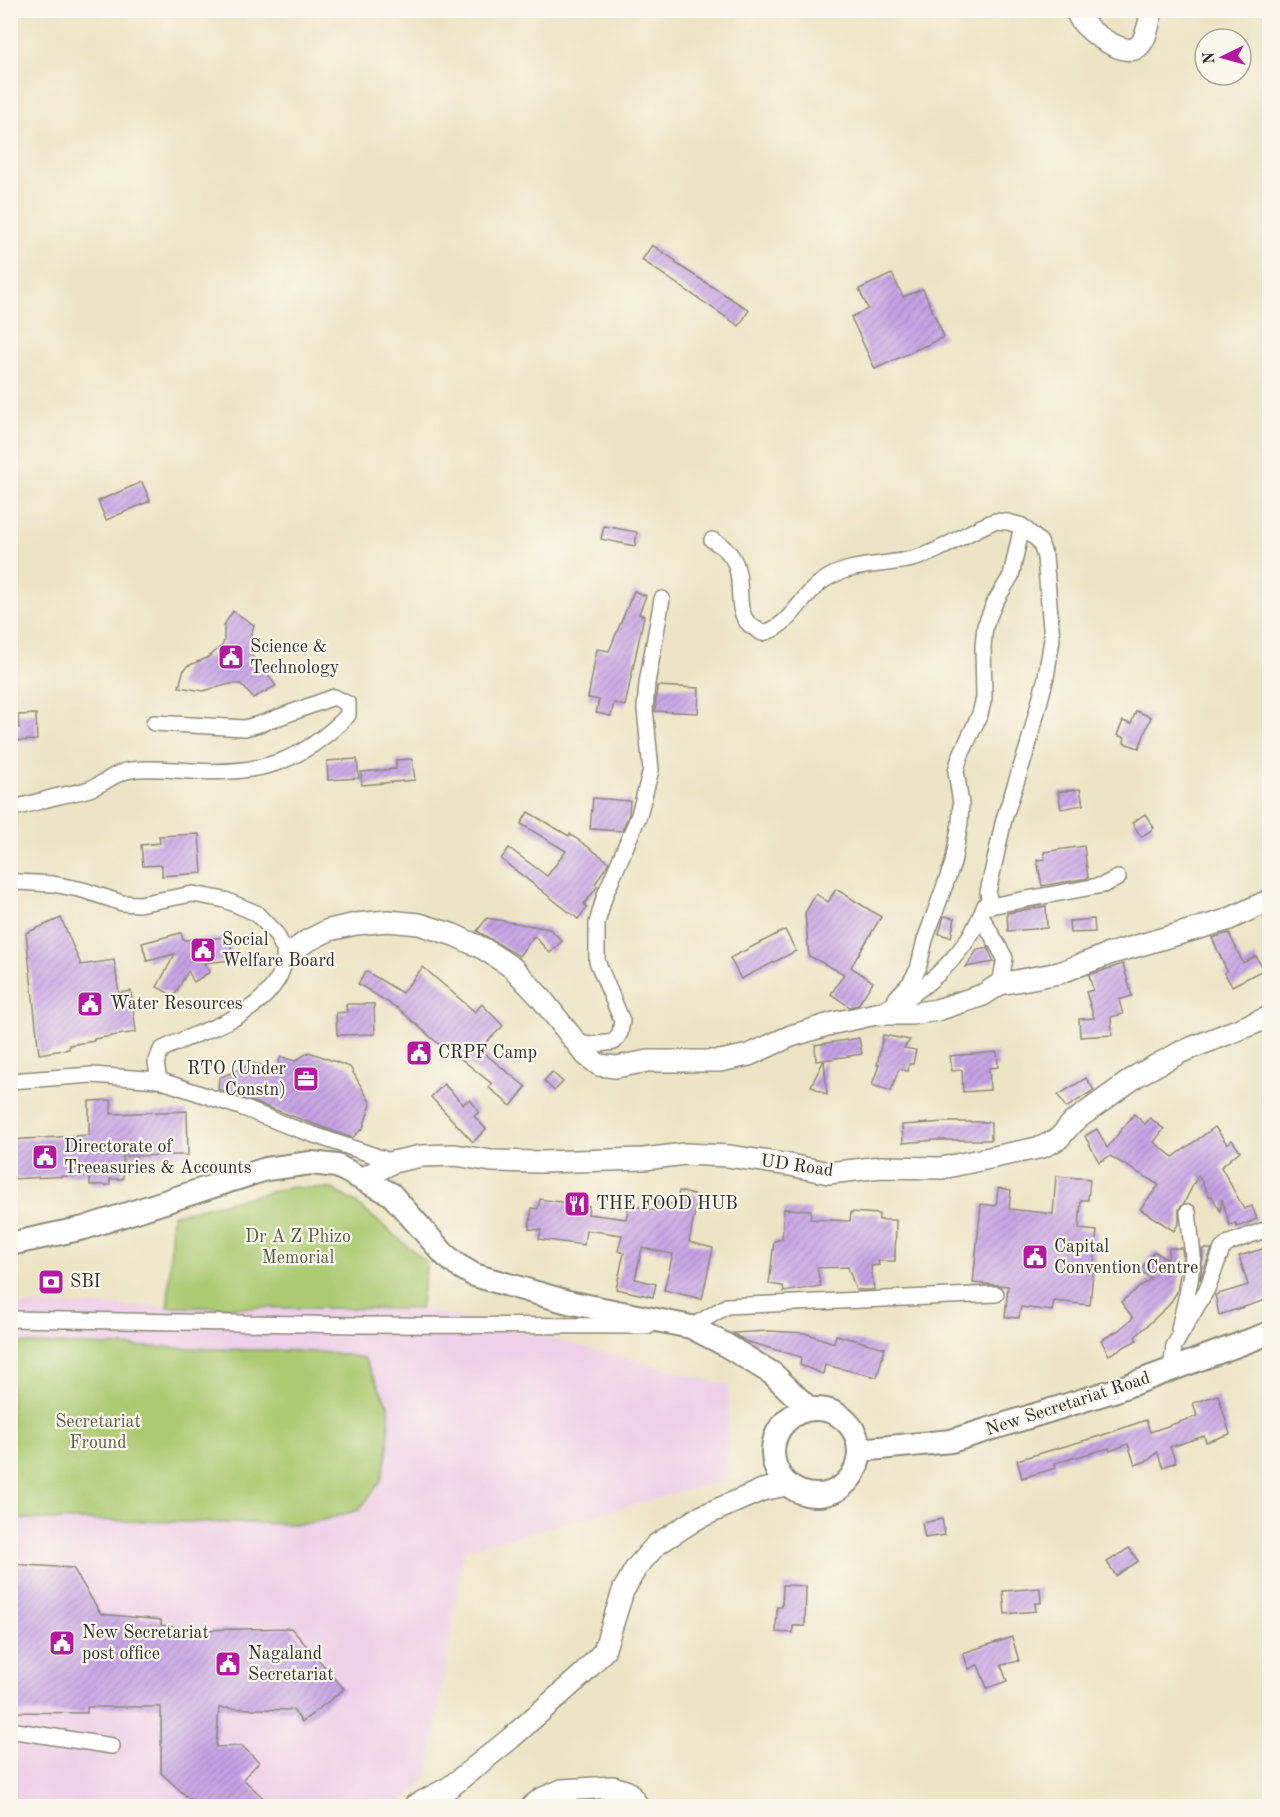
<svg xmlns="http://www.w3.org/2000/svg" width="1280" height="1817" font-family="'Old Standard TT',serif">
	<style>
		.built { fill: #eed0e8 }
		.park { fill: #accb73; stroke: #6c7b4f; stroke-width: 1.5 }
		.building { fill: url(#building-hatch) }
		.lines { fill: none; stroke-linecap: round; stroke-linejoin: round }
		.street-casing { stroke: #8c8878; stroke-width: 18 }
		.secondary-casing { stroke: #8c8878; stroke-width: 24 }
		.primary-casing { stroke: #8c8878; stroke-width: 26 }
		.street { stroke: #fff; stroke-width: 15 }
		.secondary { stroke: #fff; stroke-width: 21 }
		.primary { stroke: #fff; stroke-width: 22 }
		.labels { text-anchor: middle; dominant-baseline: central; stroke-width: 4.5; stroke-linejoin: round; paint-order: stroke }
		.poi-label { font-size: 18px; fill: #2b2b2b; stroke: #fbf7ec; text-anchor: start }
		.street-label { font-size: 18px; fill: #2b2b2b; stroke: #fbf7ec }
		.park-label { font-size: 18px; fill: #525b41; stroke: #fbf7ec }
	</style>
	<defs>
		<pattern id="building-hatch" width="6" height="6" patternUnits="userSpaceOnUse" patternTransform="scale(1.5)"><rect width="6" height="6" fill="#c6a2e6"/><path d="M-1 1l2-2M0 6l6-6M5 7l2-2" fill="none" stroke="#a184bb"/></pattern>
	</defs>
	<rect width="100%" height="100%" fill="#fbf7ec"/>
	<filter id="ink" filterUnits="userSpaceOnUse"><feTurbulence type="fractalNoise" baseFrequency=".0167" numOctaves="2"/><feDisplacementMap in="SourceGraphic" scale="12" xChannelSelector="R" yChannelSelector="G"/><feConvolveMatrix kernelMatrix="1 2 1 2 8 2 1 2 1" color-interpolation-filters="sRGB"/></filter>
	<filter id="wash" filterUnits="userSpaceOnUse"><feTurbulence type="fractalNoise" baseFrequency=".008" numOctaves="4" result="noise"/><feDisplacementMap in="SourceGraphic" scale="24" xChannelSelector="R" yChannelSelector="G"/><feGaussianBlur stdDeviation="1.35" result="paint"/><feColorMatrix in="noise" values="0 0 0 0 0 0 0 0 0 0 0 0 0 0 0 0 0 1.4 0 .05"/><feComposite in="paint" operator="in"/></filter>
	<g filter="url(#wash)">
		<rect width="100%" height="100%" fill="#ede4c5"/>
		<path class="built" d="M11 1305 420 1309 564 1342 729 1385 726 1480 464 1550 428 1778 397 1806H11Z"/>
		<g class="park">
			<path d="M291 1187 332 1189 356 1203 427 1262 420 1309 168 1307 172 1215Z"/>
			<path d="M11 1343 295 1351 335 1353 364 1358 389 1407 388 1450 381 1481 359 1510 308 1524 11 1519Z"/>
		</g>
		<g id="blocks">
			<g class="building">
				<path d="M652 245 676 261 675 263 749 310 739 326 642 260Z"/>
				<path d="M892 274 903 297 923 289 944 337 875 369 851 317 868 309 859 289Z"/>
				<path d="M142 482 150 501 106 520 98 501Z"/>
				<path d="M604 526 637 532 635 546 601 539Z"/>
				<path d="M634 591 646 596 639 614 644 616 625 706 614 703 611 716 596 713 599 700 588 698 597 649 609 651Z"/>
				<path d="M233 611 254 625 249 641 251 655 268 674 276 686 253 698 241 684H230L203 691 179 687 183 672 187 666 207 658 222 646 224 641V625Z"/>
				<path d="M657 686 699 688 698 713 655 711Z"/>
				<path d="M1136 711 1151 717 1139 748 1124 743 1125 738 1117 735 1123 721 1131 724Z"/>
				<path d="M36 714 37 740 10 741V728H19L18 715Z"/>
				<path d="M357 759 359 778 328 780 327 761Z"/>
				<path d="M412 759 415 780 362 785 361 772 396 769V760Z"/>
				<path d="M1080 789 1083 805 1061 809 1058 792Z"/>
				<path d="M593 798 630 801 629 814 622 831 590 829Z"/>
				<path d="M528 812 569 836 570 834 609 862 595 884 598 886 584 904 587 907 578 919 501 859 509 848 547 876 566 851 521 824Z"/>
				<path d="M1145 814 1154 828 1141 837 1132 823Z"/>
				<path d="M199 834 202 873 162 876V865L143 866 141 845 160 843 159 836Z"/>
				<path d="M1084 846 1088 878 1042 886 1037 860 1045 859 1044 852Z"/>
				<path d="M836 889 881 917 851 967 873 982 858 1005 850 1007 831 994 844 974 809 956 805 913 816 894 828 902Z"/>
				<path d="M1046 906 1047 928 1008 931 1007 913Z"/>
				<path d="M944 916 955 918 951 937 939 934Z"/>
				<path d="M61 918 81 965 114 960 119 993 131 991 136 1032 94 1039V1041L69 1045V1049L39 1054 26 933Z"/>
				<path d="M487 918 550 929 562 941 550 953 534 936 519 956 477 931Z"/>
				<path d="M1094 919 1095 932 1070 933 1069 921Z"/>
				<path d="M785 930 796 951 741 979 730 958Z"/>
				<path d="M181 933 183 940 230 937 232 960 204 963 210 972 194 982 188 971 174 996 157 987 175 954 147 961 142 943Z"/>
				<path d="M1229 933 1243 963 1256 956 1263 970 1232 986 1224 973 1227 971 1212 938Z"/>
				<path d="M988 948 994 962 966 967 977 950Z"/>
				<path d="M1123 964 1132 996 1119 1000 1123 1014 1111 1017 1112 1035 1080 1037 1079 1019 1094 1018 1086 992 1093 990 1089 975Z"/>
				<path d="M423 967 475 1012 482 1004 503 1026 479 1049 526 1087 511 1106 488 1087 492 1084 443 1044 441 1046 399 1009 358 984 366 971 402 993Z"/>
				<path d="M346 1004H374L375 1034 337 1035 336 1013 347 1012Z"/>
				<path d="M883 1035 910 1040 904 1048 916 1050 913 1064H909L908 1071 899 1069 891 1091 872 1085 879 1065H877Z"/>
				<path d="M859 1038 862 1054 824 1060 827 1095 811 1086 824 1060 816 1061 815 1045Z"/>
				<path d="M309 1052 350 1067 371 1104 363 1128 352 1138 218 1089 219 1078 253 1063 276 1070 281 1057 295 1061Z"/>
				<path d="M997 1052 998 1067 989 1068 990 1090 963 1092 962 1070 952 1071 950 1056Z"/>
				<path d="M552 1072 563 1082 554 1091 544 1081Z"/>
				<path d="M1086 1078 1094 1090 1066 1108 1058 1095Z"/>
				<path d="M444 1084 463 1104 470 1099 479 1112 474 1116 486 1129 473 1142 431 1097Z"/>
				<path d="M111 1100V1114L187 1111 188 1155 123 1156V1179H110V1185H90V1175L10 1179V1140L89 1135V1101Z"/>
				<path d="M1134 1114 1145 1124 1150 1118 1164 1129 1154 1142 1173 1157 1215 1127 1227 1144 1232 1140 1240 1151 1221 1167 1244 1209 1252 1206 1257 1219 1237 1227 1235 1223 1230 1226 1222 1199 1220 1211 1212 1196 1210 1197 1198 1175 1184 1203 1179 1209V1222L1174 1231 1140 1209 1159 1185 1110 1156 1099 1162 1085 1136 1097 1129 1107 1148Z"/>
				<path d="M945 1122H991V1140H936L903 1143 902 1125Z"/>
				<path d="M1056 1176 1090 1179 1088 1200H1081L1079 1229 1097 1231 1090 1305 1054 1301 1052 1311 1021 1307 1019 1318 1005 1317 1008 1286 973 1283 981 1204 996 1206 998 1188 1011 1190 1009 1209 1053 1214Z"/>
				<path d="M679 1191 698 1196 689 1242 713 1248 702 1299 664 1290 673 1254 642 1248 635 1279 656 1284 653 1297 616 1289 624 1253 618 1251 622 1235 586 1230 584 1245 539 1239 541 1230 529 1229 532 1208 538 1209 540 1199 589 1206 588 1214 626 1219 629 1205 656 1211 658 1201 676 1205Z"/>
				<path d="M784 1209 811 1210 810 1219 850 1221 851 1212 879 1214V1220H896L895 1261H878L879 1265 871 1266 874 1290H856L848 1267 817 1268 821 1286 784 1292 783 1286 769 1284 774 1241 782 1239Z"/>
				<path d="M1269 1247V1299L1219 1315 1215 1295 1248 1285 1239 1256Z"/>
				<path d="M1169 1248H1182L1183 1256 1177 1292 1169 1305 1135 1337 1137 1340 1109 1355 1101 1340 1119 1330 1133 1318 1121 1302 1151 1278 1140 1271 1154 1251 1168 1260Z"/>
				<path d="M1202 1249H1212L1200 1280 1203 1257Z"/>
				<path d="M769 1331 805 1333 834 1343 836 1335 885 1348 877 1377 825 1365 823 1374 800 1365 801 1357 745 1341 733 1333Z"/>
				<path d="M1218 1395 1230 1434 1206 1442 1204 1436 1170 1447 1176 1462 1163 1467 1157 1452 1149 1460 1135 1465 1128 1444 1110 1451 1109 1448 1055 1463 1056 1468 1022 1478 1017 1460 1100 1436 1146 1420 1150 1432 1197 1416 1193 1403Z"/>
				<path d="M942 1519 945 1535 925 1538 922 1523Z"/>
				<path d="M1129 1548 1138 1561 1116 1576 1107 1562Z"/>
				<path d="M10 1564 73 1568 101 1614 161 1620V1625L199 1630 291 1628 344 1689 302 1722 293 1710 219 1708 218 1722 216 1747 242 1746 259 1762 243 1779 272 1806H197L161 1773V1707H87V1713L10 1712Z"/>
				<path d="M783 1585 806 1586 805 1626H793V1633L776 1632 777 1607H782Z"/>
				<path d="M1040 1588 1041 1603H1035L1036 1611 1005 1614 1003 1591Z"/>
				<path d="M1012 1637 1019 1661 1001 1665 1007 1681 987 1688 978 1665 969 1669 963 1653Z"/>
			</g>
		</g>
	</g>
	<g filter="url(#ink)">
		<use href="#blocks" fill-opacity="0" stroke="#8c8878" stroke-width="1.5"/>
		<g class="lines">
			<g class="street-casing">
				<g id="street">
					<path d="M712 540C757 563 727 604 750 625 754 628 758 630 762 633 789 628 800 598 820 583 845 563 882 566 912 559 942 552 967 531 995 521L1008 522 1022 526 1040 542 1045 557 1052 639 1046 677 1028 746 1004 819 988 892 990 906 985 905C972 942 944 972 912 995 902 1002 889 1006 878 1011"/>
					<path d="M10 809C27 805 43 800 59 796 71 793 84 792 94 787 108 781 116 772 131 770 151 767 171 770 191 771 257 775 300 764 348 715V704L334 697 263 723 245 728 154 723"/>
					<path d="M10 884 17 882 53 884 83 890 122 903 139 904 193 894 225 900 256 913 276 934 287 955C285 962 282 970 279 977 254 1021 203 1028 161 1050L156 1063 159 1080"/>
					<path d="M990 906 1103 885 1118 878"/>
					<path d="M981 916 1005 958 1000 984"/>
					<path d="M896 998 910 983 918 969 925 940 953 863 960 823 961 804 956 771 960 757 980 714 984 698 983 646 985 626 995 602 1011 576 1022 526"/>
					<path d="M575 1042 591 1045 614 1042 620 1033 622 1021 597 961V923L605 895 639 815 651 770 645 709 647 683 662 599"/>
					<path d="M10 1081 92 1075 159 1080 243 1108 291 1127 393 1162"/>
					<path d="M10 1319 356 1325 649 1326"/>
					<path d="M685 1327H691L727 1306 996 1294"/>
					<path d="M1179 1329 1190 1281 1193 1256 1188 1212"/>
					<path d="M1171 1369 1174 1346 1207 1289 1222 1249 1229 1243 1270 1228"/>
					<path d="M10 1730 112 1746"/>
				</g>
			</g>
			<g class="secondary-casing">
				<g id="secondary">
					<path d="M1075 10C1078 15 1081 22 1086 26 1096 36 1127 58 1139 46 1147 38 1149 22 1152 10"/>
					<path d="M287 955 307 941 329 930 356 924 388 921 419 924 454 935 484 949 513 968 541 998 586 1055 599 1065 616 1067 648 1061H720L749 1055 791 1036 834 1023 876 1014H911L937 1010 983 995 1000 984 1059 973 1109 954 1227 920 1270 900"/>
					<path d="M362 1179 393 1162 421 1156 455 1155 492 1161 541 1162 644 1159 685 1154 728 1156 790 1165 829 1173 881 1167 942 1168 1042 1147 1058 1139 1073 1122 1138 1075 1181 1052 1270 1017"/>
					<path d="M414 1806 450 1787 511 1738 583 1674 604 1651 623 1591 636 1568 656 1545 698 1518 762 1490 786 1485"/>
					<path d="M532 1806 541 1799 562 1790 613 1787 628 1792 638 1806"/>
				</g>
			</g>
			<g class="primary-casing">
				<g id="primary">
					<path d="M10 1244 84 1228 266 1169 311 1163 337 1166 391 1194 444 1254 457 1265 474 1275 568 1302 691 1327 724 1344 773 1374 809 1409"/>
					<circle cx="816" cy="1452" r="43"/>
					<path d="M860 1450 951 1441 1116 1390 1270 1333"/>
				</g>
			</g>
			<use href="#street" class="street"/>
			<use href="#secondary" class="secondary"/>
			<use href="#primary" class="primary"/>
		</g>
	</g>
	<defs>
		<g id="civic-square" transform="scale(1.35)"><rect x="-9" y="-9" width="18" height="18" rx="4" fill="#b5179e" stroke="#fbf7ec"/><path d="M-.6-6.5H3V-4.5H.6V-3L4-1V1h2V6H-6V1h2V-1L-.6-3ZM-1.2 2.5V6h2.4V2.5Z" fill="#fff"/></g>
		<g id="office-square" transform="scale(1.35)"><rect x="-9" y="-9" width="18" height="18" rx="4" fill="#b5179e" stroke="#fbf7ec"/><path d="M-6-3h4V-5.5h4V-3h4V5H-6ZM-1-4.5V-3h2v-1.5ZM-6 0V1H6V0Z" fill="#fff"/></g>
		<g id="restaurant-square" transform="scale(1.35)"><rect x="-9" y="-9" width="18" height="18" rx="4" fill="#b5179e" stroke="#fbf7ec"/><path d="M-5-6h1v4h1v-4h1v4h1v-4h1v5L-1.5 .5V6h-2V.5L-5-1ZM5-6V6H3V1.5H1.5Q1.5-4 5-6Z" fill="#fff"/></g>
		<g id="bank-square" transform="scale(1.35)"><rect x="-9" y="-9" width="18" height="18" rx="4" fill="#b5179e" stroke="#fbf7ec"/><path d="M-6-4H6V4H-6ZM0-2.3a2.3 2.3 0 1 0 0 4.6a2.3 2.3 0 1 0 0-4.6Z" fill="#fff"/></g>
	</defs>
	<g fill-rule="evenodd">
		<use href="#civic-square" x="231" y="657"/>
		<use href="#civic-square" x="203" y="950"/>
		<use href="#civic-square" x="90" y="1004"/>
		<use href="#civic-square" x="419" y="1053"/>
		<use href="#office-square" x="306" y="1079"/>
		<use href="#civic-square" x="45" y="1157"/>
		<use href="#restaurant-square" x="577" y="1204"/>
		<use href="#civic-square" x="1035" y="1257"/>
		<use href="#bank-square" x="51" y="1282"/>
		<use href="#civic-square" x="62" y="1643"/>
		<use href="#civic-square" x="228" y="1664"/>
	</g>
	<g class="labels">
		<g class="poi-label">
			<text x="250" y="647">Science &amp;<tspan x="250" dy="21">Technology</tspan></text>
			<text x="222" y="940">Social<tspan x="222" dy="21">Welfare Board</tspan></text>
			<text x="110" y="1004">Water Resources</text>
			<text x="438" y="1053">CRPF Camp</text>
			<text x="286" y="1069" text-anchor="end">RTO (Under<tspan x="286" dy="21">Constn)</tspan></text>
			<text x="64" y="1147">Directorate of<tspan x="64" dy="21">Treeasuries &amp; Accounts</tspan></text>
			<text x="596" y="1204">THE FOOD HUB</text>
			<text x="1054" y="1247">Capital<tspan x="1054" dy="21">Convention Centre</tspan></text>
			<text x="70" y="1282">SBI</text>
			<text x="82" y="1633">New Secretariat<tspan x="82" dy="21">post office</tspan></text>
			<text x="248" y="1654">Nagaland<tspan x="248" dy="21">Secretariat</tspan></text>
		</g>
		<g class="street-label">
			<text transform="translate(797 1166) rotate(8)">UD Road</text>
			<text transform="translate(1068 1404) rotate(-18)">New Secretariat Road</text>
		</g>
		<g class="park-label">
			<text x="298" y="1237">Dr A Z Phizo<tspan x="298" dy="21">Memorial</tspan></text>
			<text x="98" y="1422">Secretariat<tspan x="98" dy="21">Fround</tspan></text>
		</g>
	</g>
	<rect width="1280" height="1817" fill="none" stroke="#fbf7ec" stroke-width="36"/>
	<g transform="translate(1223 57) rotate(265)"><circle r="28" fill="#fbf7ec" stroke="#a8a59f" stroke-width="1.5"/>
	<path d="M0-4.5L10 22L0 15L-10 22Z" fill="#b5179e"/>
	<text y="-9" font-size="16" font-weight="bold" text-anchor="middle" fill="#2b2b2b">N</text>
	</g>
</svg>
